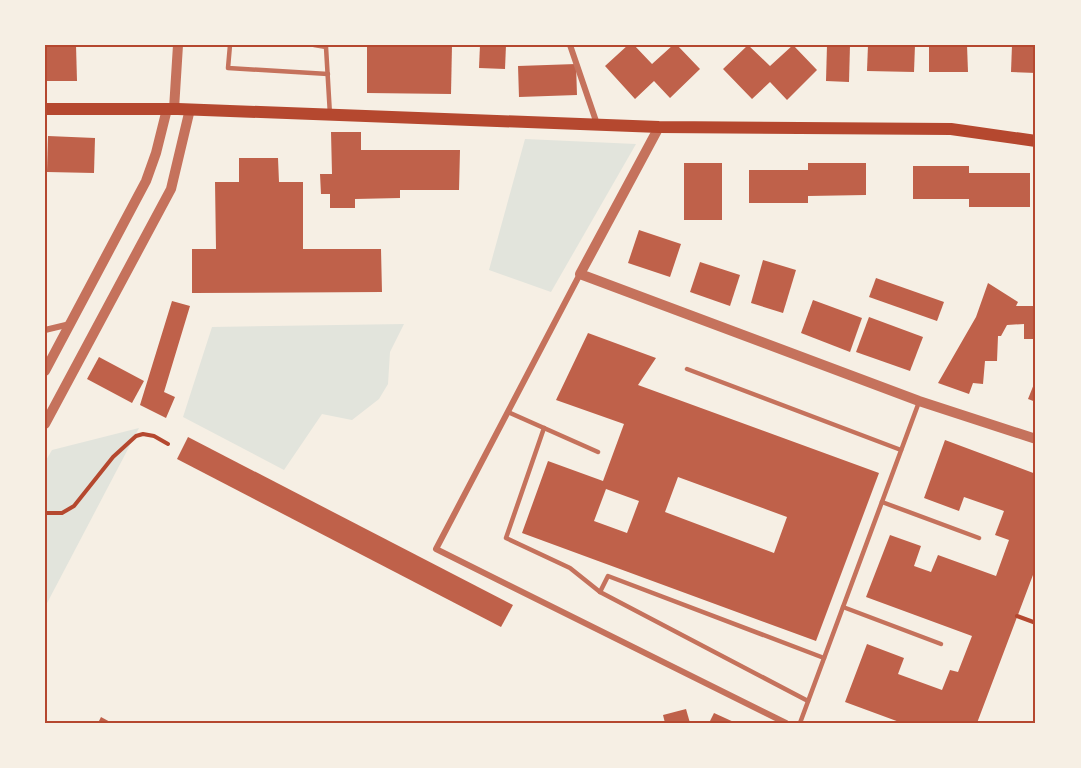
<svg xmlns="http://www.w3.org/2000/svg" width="1081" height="768" font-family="'Work Sans',sans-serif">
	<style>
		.green { fill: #e2e4dc }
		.building { fill: #bf614a; fill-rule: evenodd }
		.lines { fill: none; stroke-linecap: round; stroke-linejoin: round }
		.path { stroke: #b5482f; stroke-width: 4 }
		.service { stroke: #c5725c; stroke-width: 4.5 }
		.minor { stroke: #c5725c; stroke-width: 6 }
		.tertiary { stroke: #c5725c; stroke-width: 10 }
		.secondary { stroke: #b5482f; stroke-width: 12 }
		.neatline { fill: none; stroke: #b5482f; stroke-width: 2 }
	</style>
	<rect width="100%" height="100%" fill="#f6efe4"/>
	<g class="green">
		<path d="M525 139 636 144 551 292 489 270Z"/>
		<path d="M404 324 390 352 388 384 379 399 352 420 322 414 284 470 183 417 212 327Z"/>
		<path d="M139 428 45 607V462L52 450Z"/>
	</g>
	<g class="building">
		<path d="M45 45H76L77 81H45Z"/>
		<path d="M367 45H452L451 94 367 93Z"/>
		<path d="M480 45H506L505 69 479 68Z"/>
		<path d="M628 45H634L652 64 673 45H677L700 69 670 98 654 81 635 99 605 66Z"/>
		<path d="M748 45 770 66 793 45 817 70 787 100 770 82 752 99 723 69Z"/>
		<path d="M827 45H850L849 82 826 81Z"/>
		<path d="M868 45H915L914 72 867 71Z"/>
		<path d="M929 45H967L968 72H929Z"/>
		<path d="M1012 45H1036V73L1011 72Z"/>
		<path d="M576 64 577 95 519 97 518 66Z"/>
		<path d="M331 132H361V150H460L459 190H400V198L355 199V208H330V194H321L320 174H332Z"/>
		<path d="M48 136 95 138 94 173 47 172Z"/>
		<path d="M239 158H278L279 182H303V249H381L382 292 192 293V249H216L215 182H239Z"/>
		<rect x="684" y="163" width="38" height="57"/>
		<path d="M808 163H866V195L808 196V203H749V170H808Z"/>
		<path d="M913 166H969V173H1030V207H969V199H913Z"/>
		<path d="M639 230 681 244 670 277 628 263Z"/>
		<path d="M763 260 796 270 783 313 751 303Z"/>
		<path d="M700 262 740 275 730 306 690 292Z"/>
		<path d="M876 278 944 302 937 321 869 297Z"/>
		<path d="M988 283 1018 302 1016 306H1036V339H1024V324L1007 325 1001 336H998L997 361H985L983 384 973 383 969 394 938 383 976 317Z"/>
		<path d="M813 300 862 318 850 352 801 333Z"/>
		<path d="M172 301 190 306 164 392 175 397 166 418 140 405Z"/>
		<path d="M869 317 923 337 910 371 856 352Z"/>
		<path d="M588 333 656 358 638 385 879 473 816 641 522 533 548 461 603 481 624 424 556 400ZM678 477 787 517 774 553 665 512ZM606 489 639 501 627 533 594 521Z"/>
		<path d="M99 357 144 381 132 403 87 379Z"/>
		<path d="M1036 379V402L1028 399Z"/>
		<path d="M188 437 513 605 501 627 177 459Z"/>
		<path d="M945 440 1036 474V567L977 723H902L845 702 867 644 904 658 898 674 942 690 950 670 958 672 972 636 866 597 890 535 921 546 914 566 931 572 938 555 996 576 1009 540 995 535 1004 511 964 497 959 511 924 498Z"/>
		<path d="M686 709 690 723H665L663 715Z"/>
		<path d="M714 713 736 723H709Z"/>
		<path d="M101 717 112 723H98Z"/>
	</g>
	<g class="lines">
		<g class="path">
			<path d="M45 513H62L74 506 113 457 136 436 143 434 154 436 168 444"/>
			<path d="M1017 616 1036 623"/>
		</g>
		<g class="service">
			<path d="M230 45 228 68 328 74"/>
			<path d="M314 45 326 47 330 115"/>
			<path d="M687 369 901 450"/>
			<path d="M508 412 598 452"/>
			<path d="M544 428 506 538 570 568 600 592 808 701"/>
			<path d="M882 502 979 538"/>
			<path d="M600 592 608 576 824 658"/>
			<path d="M843 607 941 644"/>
			<path d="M800 723 919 402"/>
		</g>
		<g class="minor">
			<path d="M570 45 597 124"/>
			<path d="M580 274 436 549 786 723"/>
			<path d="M45 330 70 324"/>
		</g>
		<g class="tertiary">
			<path d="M174 109 178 45"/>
			<path d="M659 127 580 274 919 401 1036 439"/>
			<path d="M45 371 146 181 156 153 167 109"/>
			<path d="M45 424 171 189 190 109"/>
		</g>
		<path class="secondary" d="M45 109H178L659 127 951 129 1036 141"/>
	</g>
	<rect width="1081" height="768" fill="none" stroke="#f6efe4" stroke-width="93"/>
	<rect x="46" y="46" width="988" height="676" class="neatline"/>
</svg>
